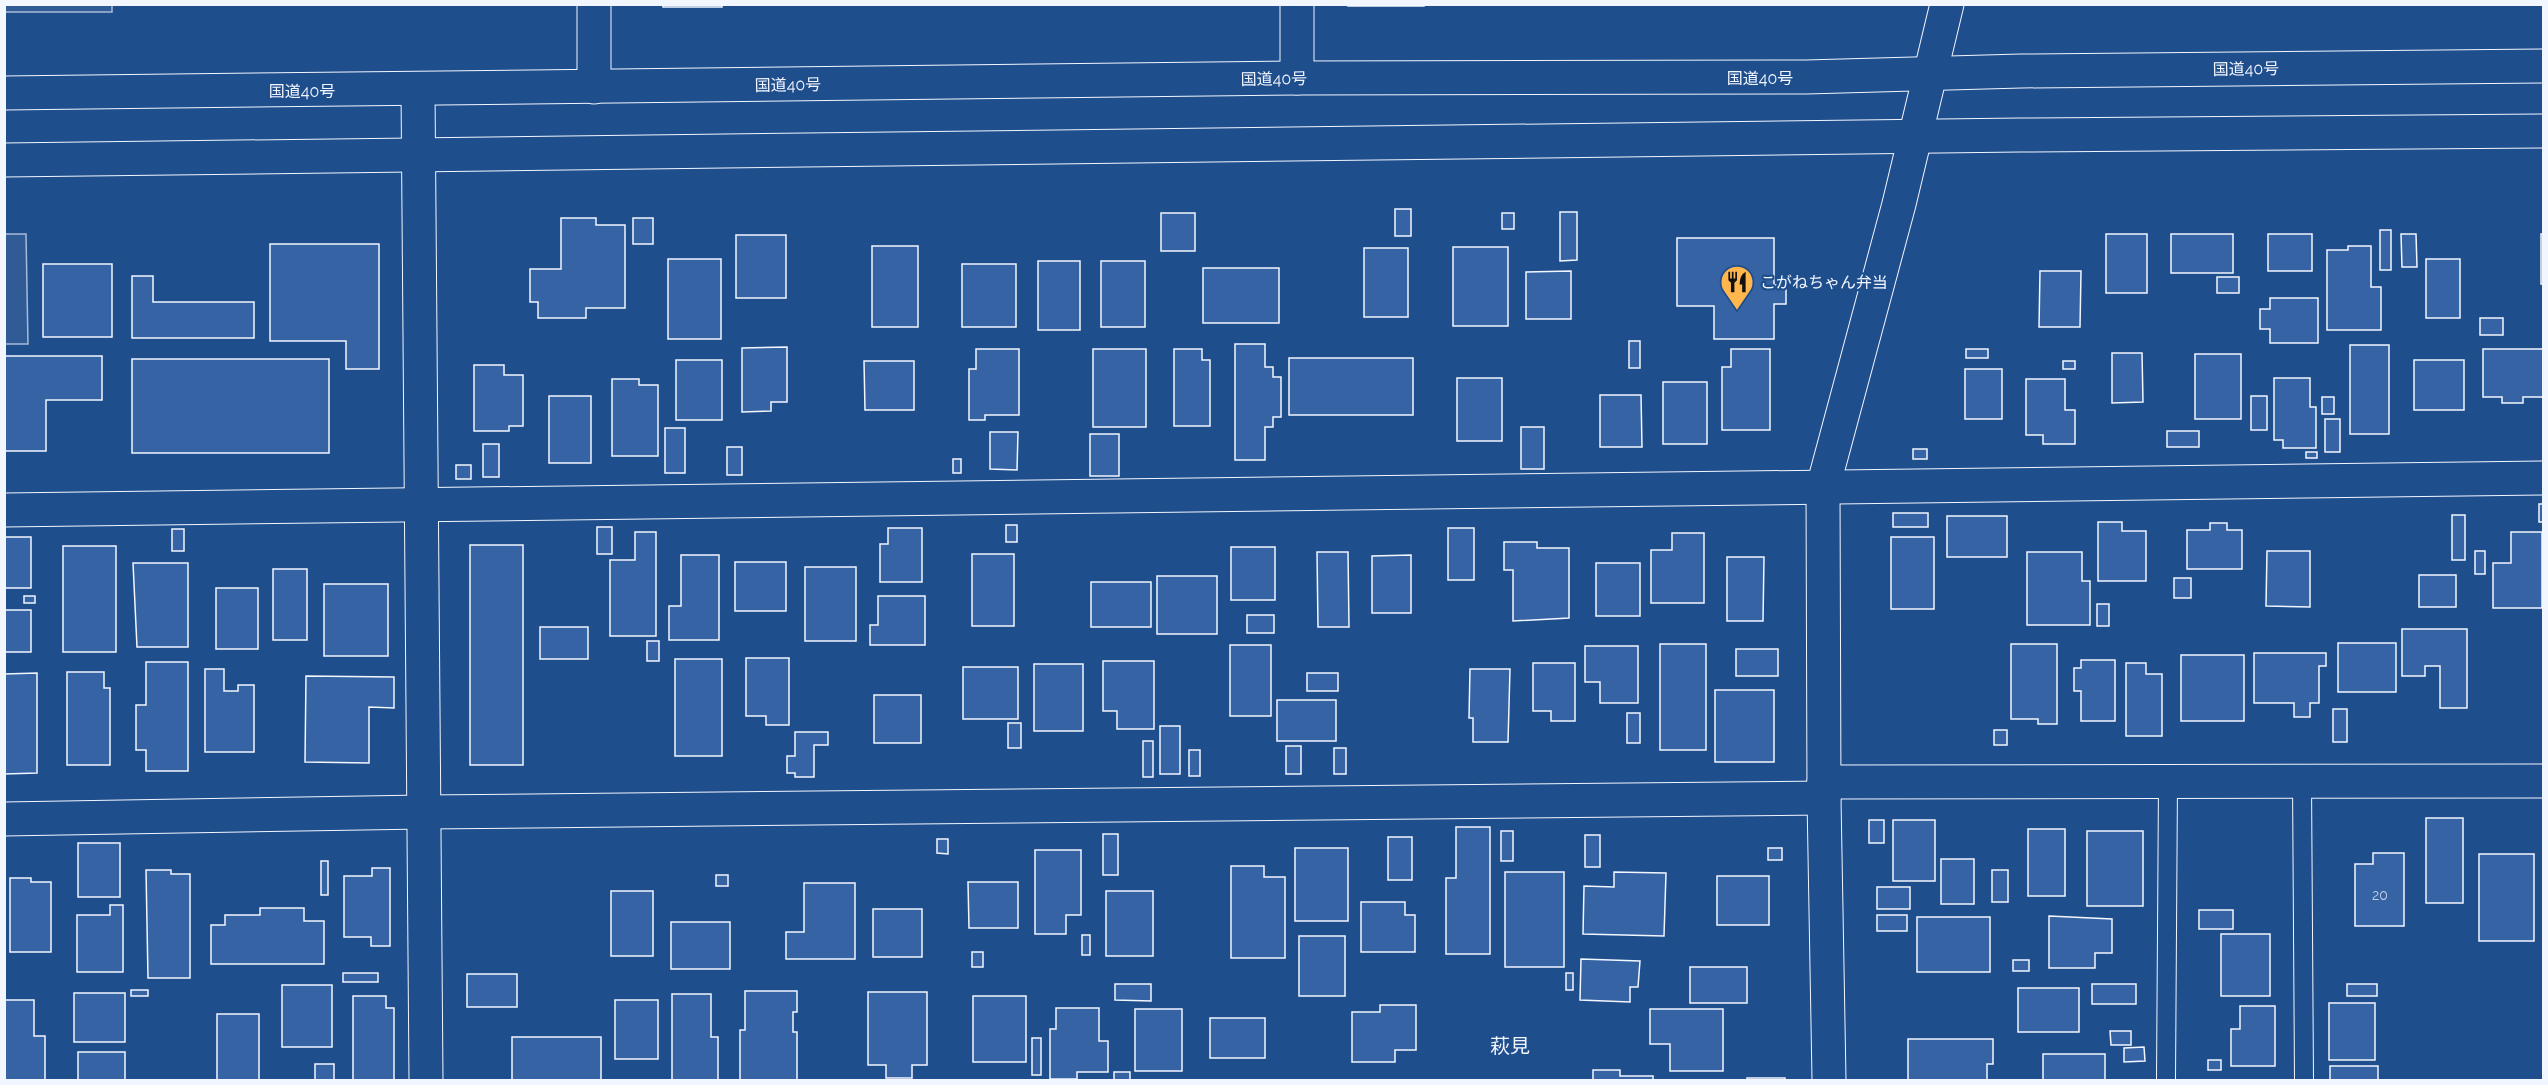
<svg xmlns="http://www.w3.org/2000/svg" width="2548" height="1085" font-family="Raleway,'Noto Sans JP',sans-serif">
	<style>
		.parking { fill: #305b95; stroke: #a8bbd7; stroke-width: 1.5 }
		.building { fill: #3563a3; stroke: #f2f6ff; stroke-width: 1.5 }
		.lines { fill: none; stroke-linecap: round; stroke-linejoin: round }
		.service-casing { stroke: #f2f6ff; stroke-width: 20 }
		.minor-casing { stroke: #f2f6ff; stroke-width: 35 }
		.tertiary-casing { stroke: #f2f6ff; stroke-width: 35 }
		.trunk-casing { stroke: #f2f6ff; stroke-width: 35 }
		.service { stroke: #1f4e8c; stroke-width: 18 }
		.minor { stroke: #1f4e8c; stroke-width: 33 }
		.tertiary { stroke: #1f4e8c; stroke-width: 33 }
		.trunk { stroke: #1f4e8c; stroke-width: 33 }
		.labels { text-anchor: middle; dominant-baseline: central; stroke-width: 4.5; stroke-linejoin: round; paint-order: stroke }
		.number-label { font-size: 14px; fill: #c3d1e8 }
		.street-label { font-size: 16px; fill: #f2f6ff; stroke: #1f4e8c }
		.poi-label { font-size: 16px; fill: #f2f6ff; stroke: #1f4e8c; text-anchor: start }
		.quarter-label { font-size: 20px; fill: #f2f6ff; stroke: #1f4e8c }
	</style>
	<rect width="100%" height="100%" fill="#1f4e8c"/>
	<g class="parking">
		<path d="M4 5H112V12H5Z"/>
		<path d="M5 234H26L28 344H5Z"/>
	</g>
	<g class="building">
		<rect x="663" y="4" width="59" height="3"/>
		<rect x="1348" y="4" width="76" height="2"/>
		<rect x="1395" y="209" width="16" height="27"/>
		<path d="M1560 212H1577V260L1560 261Z"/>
		<rect x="1161" y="213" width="34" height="38"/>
		<rect x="1502" y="213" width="12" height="16"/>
		<path d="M561 218H596V225H625V308H586V318H538V302H530V269H561Z"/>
		<rect x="633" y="218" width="20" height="26"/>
		<rect x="2380" y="230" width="11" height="40"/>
		<rect x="2106" y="234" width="41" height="59"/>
		<rect x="2171" y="234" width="62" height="39"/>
		<rect x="2268" y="234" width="44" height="37"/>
		<path d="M2401 234H2416L2417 267H2402Z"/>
		<rect x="2541" y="234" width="3" height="50"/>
		<rect x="736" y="235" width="50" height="63"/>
		<path d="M1677 238H1774V285H1786V304H1774V339H1714V306H1677Z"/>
		<path d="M270 244H379V369H346V341H270Z"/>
		<rect x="872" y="246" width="46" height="81"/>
		<path d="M2348 246H2371V287H2381V330H2327V250H2348Z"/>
		<rect x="1453" y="247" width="55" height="79"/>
		<rect x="1364" y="248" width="44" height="69"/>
		<rect x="668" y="259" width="53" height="80"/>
		<rect x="2426" y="259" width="34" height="59"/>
		<rect x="1038" y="261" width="42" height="69"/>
		<rect x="1101" y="261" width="44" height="66"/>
		<rect x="43" y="264" width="69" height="73"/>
		<rect x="962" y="264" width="54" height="63"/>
		<rect x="1203" y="268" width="76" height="55"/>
		<path d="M1571 271V319H1526V272Z"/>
		<path d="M2040 271H2081L2080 327H2039Z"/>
		<path d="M132 276H153V302H254V338H132Z"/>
		<rect x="2217" y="277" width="22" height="16"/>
		<path d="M2270 298H2318V343H2270V329H2260V309H2270Z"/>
		<rect x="2480" y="318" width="23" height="17"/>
		<rect x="1629" y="341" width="11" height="27"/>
		<path d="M1235 344H1265V367H1273V377H1281V417H1273V427H1265V460H1235Z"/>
		<rect x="2350" y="345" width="39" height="89"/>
		<path d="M787 347V402H771V411L742 412V348Z"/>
		<path d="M976 349H1019V415H985V420H969V369H976Z"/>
		<rect x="1093" y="349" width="53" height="78"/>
		<path d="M1174 349H1202V360H1210V426H1174Z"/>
		<path d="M1731 349H1770V430H1722V367H1731Z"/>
		<rect x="1966" y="349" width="22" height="9"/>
		<path d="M2483 349H2543V397H2523V403H2502V397H2483Z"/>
		<path d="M2112 353H2142L2143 402 2112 403Z"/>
		<rect x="2195" y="354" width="46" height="65"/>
		<path d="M5 356H102V400H46V451H5Z"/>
		<rect x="1289" y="358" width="124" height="57"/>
		<rect x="132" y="359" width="197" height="94"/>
		<rect x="676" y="360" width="46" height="60"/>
		<rect x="2414" y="360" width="50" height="50"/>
		<path d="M864 361H914V410H865Z"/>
		<rect x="2063" y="361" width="12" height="8"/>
		<path d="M474 365H504V375H523V426H509V431H474Z"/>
		<rect x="1965" y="369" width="37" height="50"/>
		<rect x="1457" y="378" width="45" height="63"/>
		<path d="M2274 378H2310V407H2316V448H2283V440H2274Z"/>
		<path d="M612 379H639V385H658V456H612Z"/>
		<path d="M2026 379H2065V410H2075V444H2043V435H2026Z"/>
		<rect x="1663" y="382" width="44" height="62"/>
		<path d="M1600 395H1641L1642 447H1600Z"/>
		<rect x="549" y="396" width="42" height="67"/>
		<rect x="2251" y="396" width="16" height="34"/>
		<rect x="2322" y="397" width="12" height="17"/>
		<rect x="2325" y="419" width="15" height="33"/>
		<rect x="1521" y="427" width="23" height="42"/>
		<rect x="665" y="428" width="20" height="45"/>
		<rect x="2167" y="431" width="32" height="16"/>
		<path d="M990 432H1018L1017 470 990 469Z"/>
		<rect x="1090" y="434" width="29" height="42"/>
		<rect x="483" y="444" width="16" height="33"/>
		<rect x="727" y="447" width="15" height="28"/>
		<rect x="1913" y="449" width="14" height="10"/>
		<rect x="2306" y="452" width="11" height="6"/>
		<rect x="953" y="459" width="8" height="14"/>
		<rect x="456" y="465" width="15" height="14"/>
		<rect x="2539" y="504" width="5" height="18"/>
		<rect x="1893" y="513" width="35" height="14"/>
		<rect x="2452" y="515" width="13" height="45"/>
		<rect x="1947" y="516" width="60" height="41"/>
		<path d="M2098 522H2122V531H2146V581H2098Z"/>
		<path d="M2210 523H2227V530H2242V569H2187V530H2210Z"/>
		<rect x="1006" y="525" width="11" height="17"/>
		<rect x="597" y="527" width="15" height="27"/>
		<path d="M888 528H922V582H880V544H888Z"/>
		<rect x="1448" y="528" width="26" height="52"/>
		<rect x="172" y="529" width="12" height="22"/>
		<path d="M635 532H656V636H610V560H635Z"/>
		<path d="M2511 532H2542V608H2493V563H2511Z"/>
		<path d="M1672 533H1704V603H1651V550H1672Z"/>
		<rect x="4" y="537" width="27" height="51"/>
		<rect x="1891" y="537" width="43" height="72"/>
		<path d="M1504 542H1537V548H1569V618L1513 621V570H1504Z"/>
		<rect x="470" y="545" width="53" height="220"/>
		<rect x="63" y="546" width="53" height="106"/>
		<rect x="1231" y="547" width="44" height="53"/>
		<path d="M2267 551H2310V607L2266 606Z"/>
		<rect x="2475" y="551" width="10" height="23"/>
		<path d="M1317 552H1348L1349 627H1318Z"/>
		<path d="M2027 552H2082V581H2090V625H2027Z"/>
		<rect x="972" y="554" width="42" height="72"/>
		<path d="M681 555H719V640H669V606H681Z"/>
		<path d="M1411 555V613H1372V556Z"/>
		<path d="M1727 557H1764L1763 621H1727Z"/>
		<rect x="735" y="562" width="51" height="49"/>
		<path d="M133 563H188V647H137Z"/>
		<rect x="1596" y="563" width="44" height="53"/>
		<rect x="805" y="567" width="51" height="74"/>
		<rect x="273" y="569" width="34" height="71"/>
		<rect x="2419" y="575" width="37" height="32"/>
		<rect x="1157" y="576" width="60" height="58"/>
		<rect x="2174" y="578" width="17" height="20"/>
		<rect x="1091" y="582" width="60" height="45"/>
		<rect x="324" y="584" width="64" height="72"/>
		<rect x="216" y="588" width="42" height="61"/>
		<rect x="24" y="596" width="11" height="7"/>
		<path d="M878 596H925V645H870V625H878Z"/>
		<rect x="2097" y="604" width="12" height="22"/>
		<rect x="4" y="610" width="27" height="42"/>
		<rect x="1247" y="615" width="27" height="18"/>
		<rect x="540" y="627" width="48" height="32"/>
		<path d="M2402 629H2467V708H2440V666H2425V676H2402Z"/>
		<rect x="647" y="641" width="12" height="20"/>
		<rect x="2338" y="643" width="58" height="49"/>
		<rect x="1660" y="644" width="46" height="106"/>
		<path d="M2011 644H2057V724H2038V719H2011Z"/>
		<rect x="1230" y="645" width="41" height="71"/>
		<path d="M1585 646H1638V703H1600V682H1585Z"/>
		<rect x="1736" y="649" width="42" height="27"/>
		<path d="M2254 653H2326V666H2319V703H2310V717H2294V703H2254Z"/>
		<rect x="2181" y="655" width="63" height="66"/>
		<path d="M746 658H789V725H766V716H746Z"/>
		<rect x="675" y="659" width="47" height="97"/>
		<path d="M2081 660H2115V721H2081V691H2074V668H2081Z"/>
		<path d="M1103 661H1154V729H1117V711H1103Z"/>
		<path d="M146 662H188V771H146V750H136V705H146Z"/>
		<path d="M1533 663H1575V721H1551V711H1533Z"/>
		<path d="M2126 663H2146V674H2162V736H2126Z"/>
		<rect x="1034" y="664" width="49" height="67"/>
		<rect x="963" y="667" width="55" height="52"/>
		<path d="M205 669H224V691H238V685H254V752H205Z"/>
		<path d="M1470 669H1510L1508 742H1473V718H1469Z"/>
		<path d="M67 672H104V688H110V765H67Z"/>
		<path d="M37 673V773L4 774V674Z"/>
		<rect x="1307" y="673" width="31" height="18"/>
		<path d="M306 676 394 677V708L369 707V763L305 762Z"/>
		<rect x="1715" y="690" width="59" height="72"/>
		<rect x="874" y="695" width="47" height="48"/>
		<rect x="1277" y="700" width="59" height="41"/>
		<rect x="2333" y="709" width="14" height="33"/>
		<rect x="1627" y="713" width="13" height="30"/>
		<rect x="1008" y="723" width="13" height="25"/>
		<rect x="1160" y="726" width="20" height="48"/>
		<rect x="1994" y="730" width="13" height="15"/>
		<path d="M795 732H828V745H814V777H795V773H787V756H795Z"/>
		<rect x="1143" y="741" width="10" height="36"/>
		<rect x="1286" y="746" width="15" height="28"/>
		<rect x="1334" y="748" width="12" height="26"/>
		<rect x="1189" y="750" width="11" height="26"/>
		<rect x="2426" y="818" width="37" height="85"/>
		<rect x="1869" y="820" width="15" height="23"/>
		<rect x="1893" y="820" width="42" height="61"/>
		<path d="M1456 827H1490V954H1446V878H1456Z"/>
		<rect x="2028" y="829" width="37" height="67"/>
		<rect x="1501" y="831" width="12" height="30"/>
		<rect x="2087" y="831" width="56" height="75"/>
		<rect x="1103" y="834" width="15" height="41"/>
		<rect x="1585" y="835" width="15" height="32"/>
		<rect x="1388" y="837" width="24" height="43"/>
		<path d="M937 839H948V854L937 853Z"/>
		<rect x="78" y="843" width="42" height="54"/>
		<rect x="1295" y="848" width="53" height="73"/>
		<rect x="1768" y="848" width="14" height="12"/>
		<path d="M1035 850H1081V915H1066V934H1035Z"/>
		<path d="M2373 853H2404V926H2355V864H2373Z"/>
		<rect x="2479" y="854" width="55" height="87"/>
		<rect x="1941" y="859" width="33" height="45"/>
		<rect x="321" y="861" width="7" height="34"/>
		<path d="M1231 866H1264V877H1285V958H1231Z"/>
		<path d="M372 868H390V946H371V937H344V876H372Z"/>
		<path d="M146 870H171V874H190V978H148Z"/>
		<rect x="1992" y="870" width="16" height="32"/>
		<rect x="1505" y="872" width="59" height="95"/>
		<path d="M1614 872 1666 873 1664 936 1583 934 1584 886 1614 887Z"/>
		<rect x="716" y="875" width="12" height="11"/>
		<rect x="1717" y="876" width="52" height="49"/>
		<path d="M10 878H31V882H51V952H10Z"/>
		<path d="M968 882H1018V928H969Z"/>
		<path d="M804 883H855V959H786V932H804Z"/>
		<rect x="1877" y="887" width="33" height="22"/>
		<rect x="611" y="891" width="42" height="65"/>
		<rect x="1106" y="891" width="47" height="65"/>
		<path d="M1361 902H1405V915H1415V952H1361Z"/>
		<path d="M110 905H123V972H77V915H110Z"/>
		<path d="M260 908H304V921H324V964H211V925H225V915H260Z"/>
		<rect x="873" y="909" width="49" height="48"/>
		<rect x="2199" y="910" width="34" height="19"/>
		<rect x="1877" y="915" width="30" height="16"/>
		<path d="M2049 916 2112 919V953H2095V968H2049Z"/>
		<rect x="1917" y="917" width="73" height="55"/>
		<rect x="671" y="922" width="59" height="47"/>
		<rect x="2221" y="934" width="49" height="62"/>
		<rect x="1082" y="935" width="8" height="20"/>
		<rect x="1299" y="936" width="46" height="60"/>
		<rect x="972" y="952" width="11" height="15"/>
		<path d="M1581 959 1640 961 1638 987H1630V1002L1580 1000Z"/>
		<rect x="2013" y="960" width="16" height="11"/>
		<rect x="1690" y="967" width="57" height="36"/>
		<rect x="343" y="973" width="35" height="9"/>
		<rect x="1566" y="973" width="7" height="17"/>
		<rect x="467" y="974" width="50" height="33"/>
		<path d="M1115 984H1151V1001L1115 1000Z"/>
		<rect x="2092" y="984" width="44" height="20"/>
		<rect x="2347" y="984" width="30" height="12"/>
		<rect x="282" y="985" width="50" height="62"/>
		<rect x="2018" y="988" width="61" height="44"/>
		<rect x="131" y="990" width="17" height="6"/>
		<path d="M745 991H797V1012H793V1032H797V1080H740V1030H745Z"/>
		<path d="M868 992H927V1065H912V1078H886V1065H868Z"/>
		<rect x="74" y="993" width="51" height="49"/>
		<path d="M672 994H711V1037H718V1080H672Z"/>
		<path d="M353 996H386V1008H394V1080H353Z"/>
		<rect x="973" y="996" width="53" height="66"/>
		<path d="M4 1000H34V1036H45V1080H4Z"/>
		<rect x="615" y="1000" width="43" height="59"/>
		<rect x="2329" y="1003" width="46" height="57"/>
		<path d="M1380 1005H1416V1050H1395V1062H1352V1012H1380Z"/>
		<path d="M2240 1006H2275V1066H2231V1029H2240Z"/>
		<path d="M1056 1008H1099V1041H1108V1072H1077V1079H1050V1029H1056Z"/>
		<rect x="1135" y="1009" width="47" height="62"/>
		<path d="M1650 1009H1723V1071H1670V1044H1650Z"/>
		<rect x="217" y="1014" width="42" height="66"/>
		<rect x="1210" y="1018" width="55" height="40"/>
		<path d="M2110 1031H2131V1045H2111Z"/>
		<rect x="512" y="1037" width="89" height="43"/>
		<rect x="1032" y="1038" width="9" height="37"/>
		<path d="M1908 1039H1993V1064H1987V1080H1908Z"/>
		<path d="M2144 1047 2145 1061 2124 1062V1048Z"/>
		<rect x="78" y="1052" width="47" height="28"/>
		<rect x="2043" y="1054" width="62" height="26"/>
		<rect x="2208" y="1060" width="13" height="10"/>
		<rect x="315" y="1064" width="19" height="16"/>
		<rect x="2330" y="1066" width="48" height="14"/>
		<path d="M1593 1070H1620V1076H1653V1080H1593Z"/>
		<rect x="1114" y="1072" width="16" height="8"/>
		<rect x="1747" y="1078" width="38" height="2"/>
	</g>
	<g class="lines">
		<g class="service-casing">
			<g id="service">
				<path d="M2302 781 2304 1080"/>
				<path d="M2166 1080 2168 782"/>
			</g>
		</g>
		<g class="minor-casing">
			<g id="minor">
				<path d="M594 4V87"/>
				<path d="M1297 4V78"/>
				<path d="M418 90 426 1080"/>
				<path d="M4 510 2544 478"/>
				<path d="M1824 782 2544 781"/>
				<path d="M4 819 424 812 1824 798"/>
			</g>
		</g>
		<g class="tertiary-casing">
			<path id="tertiary" d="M1829 1080 1824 798 1823 487 1899 204 1947 4"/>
		</g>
		<g class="trunk-casing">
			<g id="trunk">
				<path d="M4 93 1297 78 1806 77 2021 71 2544 66"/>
				<path d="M4 160 2020 135 2544 131"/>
			</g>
		</g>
		<use href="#service" class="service"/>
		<use href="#minor" class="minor"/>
		<use href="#tertiary" class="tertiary"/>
		<use href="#trunk" class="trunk"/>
	</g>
	<defs>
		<g id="restaurant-pin" transform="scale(1.725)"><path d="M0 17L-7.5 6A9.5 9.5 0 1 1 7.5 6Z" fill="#ffb74d" stroke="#1f4e8c"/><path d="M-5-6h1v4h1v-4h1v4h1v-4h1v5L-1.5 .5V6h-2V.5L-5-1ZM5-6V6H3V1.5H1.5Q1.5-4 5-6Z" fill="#111"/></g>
	</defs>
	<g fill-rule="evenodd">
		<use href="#restaurant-pin" x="1737" y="282"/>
	</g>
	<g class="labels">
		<g class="number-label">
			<text x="2380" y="895">20</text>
		</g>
		<g class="street-label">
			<text transform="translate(2246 69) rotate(-1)">国道40号</text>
			<text x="1760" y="78">国道40号</text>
			<text transform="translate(1274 79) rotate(-1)">国道40号</text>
			<text transform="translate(788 85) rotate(-1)">国道40号</text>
			<text x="302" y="91">国道40号</text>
		</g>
		<g class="poi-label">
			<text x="1760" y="282">こがねちゃん弁当</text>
		</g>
		<g class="quarter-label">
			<text x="1510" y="1046">萩見</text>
		</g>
	</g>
	<rect width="2548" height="1085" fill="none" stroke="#f2f6ff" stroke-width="12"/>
</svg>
